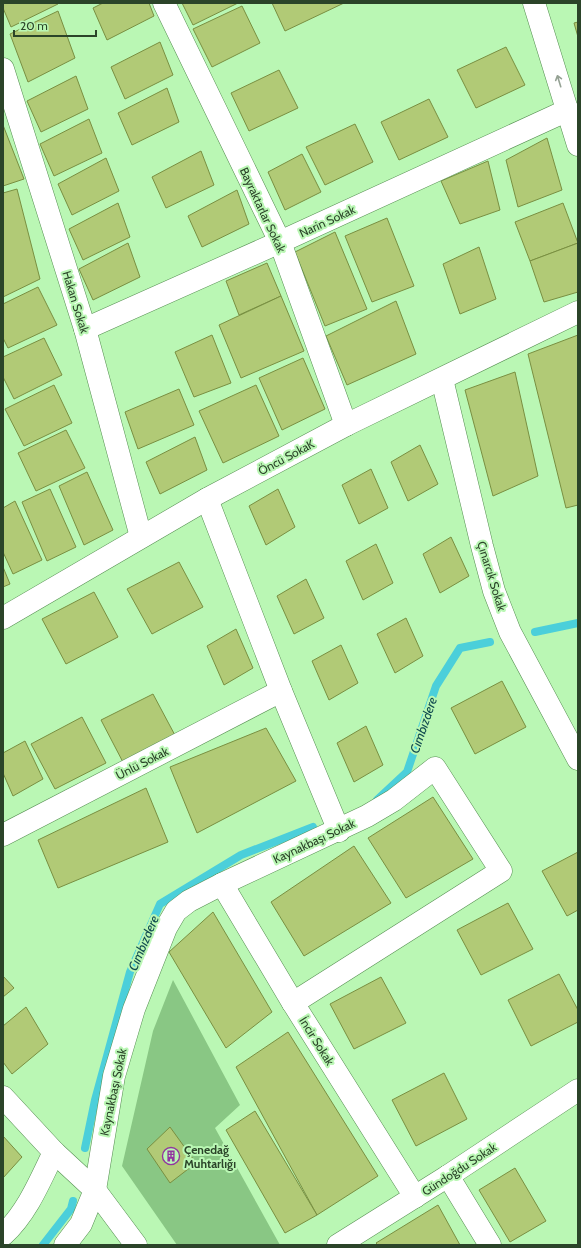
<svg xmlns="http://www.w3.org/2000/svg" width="581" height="1248" font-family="Cabin,sans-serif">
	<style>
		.green { fill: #89c784 }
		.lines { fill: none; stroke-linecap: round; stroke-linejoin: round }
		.stream { stroke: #4bcfda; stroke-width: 8 }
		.building { fill: #b1ca76; stroke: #798f41 }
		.street-casing { stroke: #568f52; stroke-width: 23 }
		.secondary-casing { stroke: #568f52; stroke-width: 23 }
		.primary-casing { stroke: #568f52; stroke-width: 23 }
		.street { stroke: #fff; stroke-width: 22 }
		.secondary { stroke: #fff; stroke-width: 22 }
		.primary { stroke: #fff; stroke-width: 22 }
		.oneway { stroke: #95a294 }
		.labels { text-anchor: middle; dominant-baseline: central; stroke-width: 4; stroke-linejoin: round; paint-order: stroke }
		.street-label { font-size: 12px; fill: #2b4429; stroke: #baf7b4 }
		.poi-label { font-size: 12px; font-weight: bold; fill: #2b4429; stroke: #baf7b4; text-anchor: start }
		.water-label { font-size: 13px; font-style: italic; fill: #104a4f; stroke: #baf7b4 }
	</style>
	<rect width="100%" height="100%" fill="#baf7b4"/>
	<path class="green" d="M173 980 240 1105 215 1128 280 1245H177L122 1166 153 1031Z"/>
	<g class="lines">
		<g class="stream">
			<path d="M535 632 578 623"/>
			<path d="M377 800 407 772 436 686 460 648 490 642"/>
			<path d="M85 1148 95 1100 130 972 160 904 241 855 313 827"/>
			<path d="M43 1245 71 1209 73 1201"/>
		</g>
	</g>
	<g class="building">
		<path d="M3 3H58V4L11 27 3 8Z"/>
		<path d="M103 3H149L154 16 107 40 93 8Z"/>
		<path d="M182 3H238L193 25Z"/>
		<path d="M272 3H344L285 31Z"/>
		<path d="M242 6 260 43 212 67 193 29Z"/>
		<path d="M58 11 75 58 28 82 10 34Z"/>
		<path d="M578 22V37L574 23Z"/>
		<path d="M160 42 173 75 125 99 111 67Z"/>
		<path d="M506 47 525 85 476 108 457 70Z"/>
		<path d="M279 70 298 108 249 131 231 93Z"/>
		<path d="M76 76 88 109 41 132 27 101Z"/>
		<path d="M167 88 179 122 132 145 118 113Z"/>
		<path d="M429 99 448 137 399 160 381 122Z"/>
		<path d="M89 119 102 153 54 176 40 144Z"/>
		<path d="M355 124 373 162 325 185 306 147Z"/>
		<path d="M3 125 24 179 3 186Z"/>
		<path d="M547 138 562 190 518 207 506 160Z"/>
		<path d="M201 151 214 185 166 208 152 177Z"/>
		<path d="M302 154 321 192 285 210 268 172Z"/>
		<path d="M106 158 119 191 72 215 58 184Z"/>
		<path d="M488 161 500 210 460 224 441 181Z"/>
		<path d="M17 189 40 279 3 297V193Z"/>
		<path d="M237 190 249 224 202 247 188 216Z"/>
		<path d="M118 203 130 237 83 260 69 229Z"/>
		<path d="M563 203 578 243 530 261 515 222Z"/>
		<path d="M387 218 414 286 372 302 345 236Z"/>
		<path d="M335 232 367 309 325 326 295 252Z"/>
		<path d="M128 243 140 277 93 300 79 269Z"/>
		<path d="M578 243V292L544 302 530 261Z"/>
		<path d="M479 247 496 299 460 314 443 264Z"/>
		<path d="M267 263 281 296 239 315 226 281Z"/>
		<path d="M38 287 57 325 8 348 3 338V304Z"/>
		<path d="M281 296 304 351 241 378 219 325Z"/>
		<path d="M396 301 416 354 347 385 326 336Z"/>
		<path d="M212 335 231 383 194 397 175 352Z"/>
		<path d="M578 335V505L566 508 528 354Z"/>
		<path d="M44 338 62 375 14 399 3 377V357Z"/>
		<path d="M303 358 325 409 282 430 259 378Z"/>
		<path d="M515 372 538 476 493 496 465 390Z"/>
		<path d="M54 385 72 423 24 446 5 409Z"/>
		<path d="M256 385 279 436 223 463 199 411Z"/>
		<path d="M179 389 194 425 138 449 125 412Z"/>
		<path d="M66 430 85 468 36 491 18 453Z"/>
		<path d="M195 437 207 470 160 494 146 462Z"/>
		<path d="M420 445 438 484 408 501 391 462Z"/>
		<path d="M371 469 388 508 359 524 342 485Z"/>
		<path d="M87 472 113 530 84 545 59 486Z"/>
		<path d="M50 489 76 547 47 561 22 502Z"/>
		<path d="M278 489 295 527 266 545 249 506Z"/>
		<path d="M15 501 42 560 13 574 3 552V508Z"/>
		<path d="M451 537 469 576 440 593 423 554Z"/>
		<path d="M376 544 393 583 363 600 346 561Z"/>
		<path d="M179 562 203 607 152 634 127 589Z"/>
		<path d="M3 567 10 584 3 587Z"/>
		<path d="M306 579 324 618 294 634 277 596Z"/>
		<path d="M94 592 118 637 66 664 42 619Z"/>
		<path d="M406 618 423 656 395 673 377 634Z"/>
		<path d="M236 629 253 668 224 685 207 646Z"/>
		<path d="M341 645 358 683 329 700 312 661Z"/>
		<path d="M502 681 526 727 475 754 451 708Z"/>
		<path d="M153 694 177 739 125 766 101 720Z"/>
		<path d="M82 717 106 763 55 789 31 744Z"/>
		<path d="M366 726 383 765 354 782 337 743Z"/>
		<path d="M266 728 296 781 197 833 170 767Z"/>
		<path d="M25 741 43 779 13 796 3 773V753Z"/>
		<path d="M146 788 168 842 58 888 38 840Z"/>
		<path d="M433 797 473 859 406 898 368 838Z"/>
		<path d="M354 846 391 903 304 956 271 902Z"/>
		<path d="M578 852V910L567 916 542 871Z"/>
		<path d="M508 903 533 949 481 975 457 930Z"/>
		<path d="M213 912 272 1012 226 1048 169 952Z"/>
		<path d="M559 974 578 1010V1022L531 1046 508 1000Z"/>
		<path d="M3 976 14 988 3 997Z"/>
		<path d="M381 977 406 1023 354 1049 330 1004Z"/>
		<path d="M26 1007 48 1044 12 1074 3 1062V1026Z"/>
		<path d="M288 1032 378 1176 317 1215 236 1067Z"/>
		<path d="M444 1073 467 1119 416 1146 392 1100Z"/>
		<path d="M255 1111 317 1215 285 1233 226 1130Z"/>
		<path d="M170 1127 196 1163 170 1183 147 1149Z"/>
		<path d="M3 1136 22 1157 3 1178Z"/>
		<path d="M515 1168 546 1221 510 1242 479 1190Z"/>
		<path d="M438 1205 460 1245H378L376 1243Z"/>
	</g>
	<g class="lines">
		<g class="street-casing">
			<g id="street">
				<path d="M164 3 280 242 346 425"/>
				<path d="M3 69 85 329 141 537"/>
				<path d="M85 329 280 242 568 110"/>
				<path d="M442 379 482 546 494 591 510 632 578 759"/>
				<path d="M207 499 281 691 339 831"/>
				<path d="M3 618 207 499 346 425 578 312"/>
				<path d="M3 835 281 691"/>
				<path d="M222 884 293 1003 415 1197"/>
				<path d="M448 1176 490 1245"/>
				<path d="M3 1235C27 1213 40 1181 54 1152"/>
				<path d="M65 1245 81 1224 95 1190 114 1076 134 1009 166 928 176 911 189 901 222 884 367 816 394 800 435 768 501 871 293 1003"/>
			</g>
		</g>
		<g class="secondary-casing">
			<g id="secondary">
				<path d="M3 1097 54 1152 95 1190 136 1245"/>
				<path d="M338 1245 448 1176 578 1090"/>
			</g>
		</g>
		<g class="primary-casing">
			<path id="primary" d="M534 3 578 145"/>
		</g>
		<use href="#street" class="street"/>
		<use href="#secondary" class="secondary"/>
		<use href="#primary" class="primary"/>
	</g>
	<defs><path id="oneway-shaft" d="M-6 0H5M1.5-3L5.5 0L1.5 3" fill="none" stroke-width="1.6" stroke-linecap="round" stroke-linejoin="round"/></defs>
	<use class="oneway" href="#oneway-shaft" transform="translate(559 81) rotate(-107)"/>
	<defs>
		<g id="building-ring" transform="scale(0.9)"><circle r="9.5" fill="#baf7b4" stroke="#92359f" stroke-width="1.5"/><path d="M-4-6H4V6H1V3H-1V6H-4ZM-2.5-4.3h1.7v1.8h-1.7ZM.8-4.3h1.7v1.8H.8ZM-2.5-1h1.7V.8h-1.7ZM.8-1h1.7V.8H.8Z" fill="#92359f"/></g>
	</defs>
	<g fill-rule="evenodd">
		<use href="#building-ring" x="171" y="1156"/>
	</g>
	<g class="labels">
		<g class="street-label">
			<text transform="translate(263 210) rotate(65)">Bayraktarlar Sokak</text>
			<text transform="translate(327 221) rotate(-25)">Narin Sokak</text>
			<text transform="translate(76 302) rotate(73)">Hakan Sokak</text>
			<text transform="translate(286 457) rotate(-28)">Öncü SokaK</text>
			<text transform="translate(492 576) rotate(73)">Çınarcık Sokak</text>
			<text transform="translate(142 763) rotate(-27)">Ünlü Sokak</text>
			<text transform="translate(314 841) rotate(-25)">Kaynakbaşı Sokak</text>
			<text transform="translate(317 1041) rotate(58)">İncir Sokak</text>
			<text transform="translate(113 1092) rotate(-78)">Kaynakbaşı Sokak</text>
			<text transform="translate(459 1169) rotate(-33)">Gündoğdu Sokak</text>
		</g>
		<g class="poi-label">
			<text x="184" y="1149">Çenedağ<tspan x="184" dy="14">Muhtarlığı</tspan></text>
		</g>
		<g class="water-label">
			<text transform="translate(423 725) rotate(-71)">Cımbızdere</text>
			<text transform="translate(143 943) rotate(-67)">Cımbızdere</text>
		</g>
	</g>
	<rect width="581" height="1248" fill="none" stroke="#2b4429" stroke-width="8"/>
	<path d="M14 30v6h82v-6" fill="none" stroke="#2b4429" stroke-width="2"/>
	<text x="20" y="30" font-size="12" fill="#2b4429" stroke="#baf7b4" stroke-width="3" paint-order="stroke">20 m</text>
</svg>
